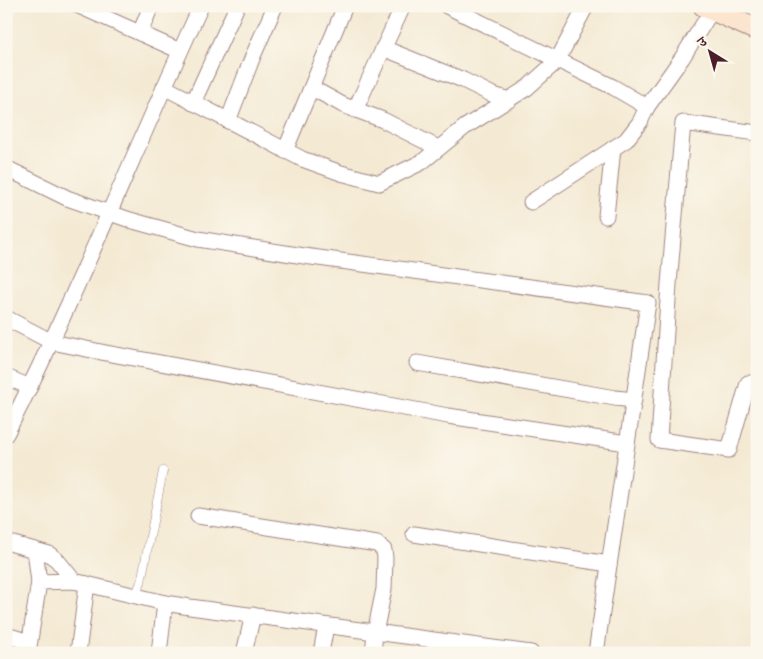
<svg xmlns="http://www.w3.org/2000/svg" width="763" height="659" font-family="'Libre Caslon Text','Noto Serif Devanagari',serif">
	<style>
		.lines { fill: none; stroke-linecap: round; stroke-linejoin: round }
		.lane-casing { stroke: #9f8480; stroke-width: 9 }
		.street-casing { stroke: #9f8480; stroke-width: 17 }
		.secondary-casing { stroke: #9f8480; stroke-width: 23 }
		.lane { stroke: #fff; stroke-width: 8 }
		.street { stroke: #fff; stroke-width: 15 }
		.secondary { stroke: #fce5cf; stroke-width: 21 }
	</style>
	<rect width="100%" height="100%" fill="#fbf7ec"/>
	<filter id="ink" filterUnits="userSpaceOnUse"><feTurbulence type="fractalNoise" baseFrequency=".02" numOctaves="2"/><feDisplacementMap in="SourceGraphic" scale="10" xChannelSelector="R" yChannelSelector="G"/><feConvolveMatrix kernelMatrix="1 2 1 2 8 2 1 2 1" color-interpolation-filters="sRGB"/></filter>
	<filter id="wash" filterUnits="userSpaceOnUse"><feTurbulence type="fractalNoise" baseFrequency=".0096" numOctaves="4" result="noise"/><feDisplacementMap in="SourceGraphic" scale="20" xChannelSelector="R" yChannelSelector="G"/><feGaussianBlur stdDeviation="1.12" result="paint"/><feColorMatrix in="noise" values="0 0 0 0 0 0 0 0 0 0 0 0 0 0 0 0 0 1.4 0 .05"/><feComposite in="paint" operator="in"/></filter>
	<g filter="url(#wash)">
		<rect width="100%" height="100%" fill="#f4ead4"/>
	</g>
	<g filter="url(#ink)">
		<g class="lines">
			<g class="lane-casing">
				<path id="lane" d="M135 596 141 582 163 471"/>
			</g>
			<g class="street-casing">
				<g id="street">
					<path d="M79 6 180 51"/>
					<path d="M447 6 613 87 647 107 682 58 712 10"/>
					<path d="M140 33 151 6"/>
					<path d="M383 48 463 80 491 94 509 100"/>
					<path d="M164 87 302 159 341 173 379 183 422 162 465 127 527 88 557 61 586 6"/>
					<path d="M312 88 343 105 383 120 438 148"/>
					<path d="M193 103 237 6"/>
					<path d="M355 110 403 6"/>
					<path d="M228 121 253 56 275 6"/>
					<path d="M757 133 683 123 669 284 659 440 729 450 748 383 757 384"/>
					<path d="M285 151 345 6"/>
					<path d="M6 168 67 198 130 220 198 239 304 256 648 303 596 653"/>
					<path d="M531 202 626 140 640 122 647 107"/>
					<path d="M606 216 613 148"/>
					<path d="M6 318 52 342 106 353 448 416 627 443"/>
					<path d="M417 363 615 398 634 400"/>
					<path d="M6 377 30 387"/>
					<path d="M6 434C78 294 135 148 201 6"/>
					<path d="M198 516 377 544 384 550 385 558 384 589 375 633 373 653"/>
					<path d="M414 534 609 564"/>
					<path d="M6 542 49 554 57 560 74 581"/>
					<path d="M35 550 39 582"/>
					<path d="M6 635 29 642"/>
					<path d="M28 653 39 582 74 581 165 603 190 607 531 653"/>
					<path d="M78 653 87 584"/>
					<path d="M159 653 165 603"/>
					<path d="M244 653 253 615"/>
					<path d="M321 653 326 626"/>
				</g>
			</g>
			<g class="secondary-casing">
				<path id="secondary" d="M704 6 757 30"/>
			</g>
			<use href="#lane" class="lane"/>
			<use href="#street" class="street"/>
			<use href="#secondary" class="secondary"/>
		</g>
	</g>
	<rect width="763" height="659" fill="none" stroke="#fbf7ec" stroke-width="25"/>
	<g transform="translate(710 52) rotate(323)" stroke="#fbf7ec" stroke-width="4" paint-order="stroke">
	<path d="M0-4L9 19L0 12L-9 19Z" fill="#4a1f2b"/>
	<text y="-8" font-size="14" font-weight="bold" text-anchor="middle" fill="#4a1f2b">उ</text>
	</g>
</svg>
